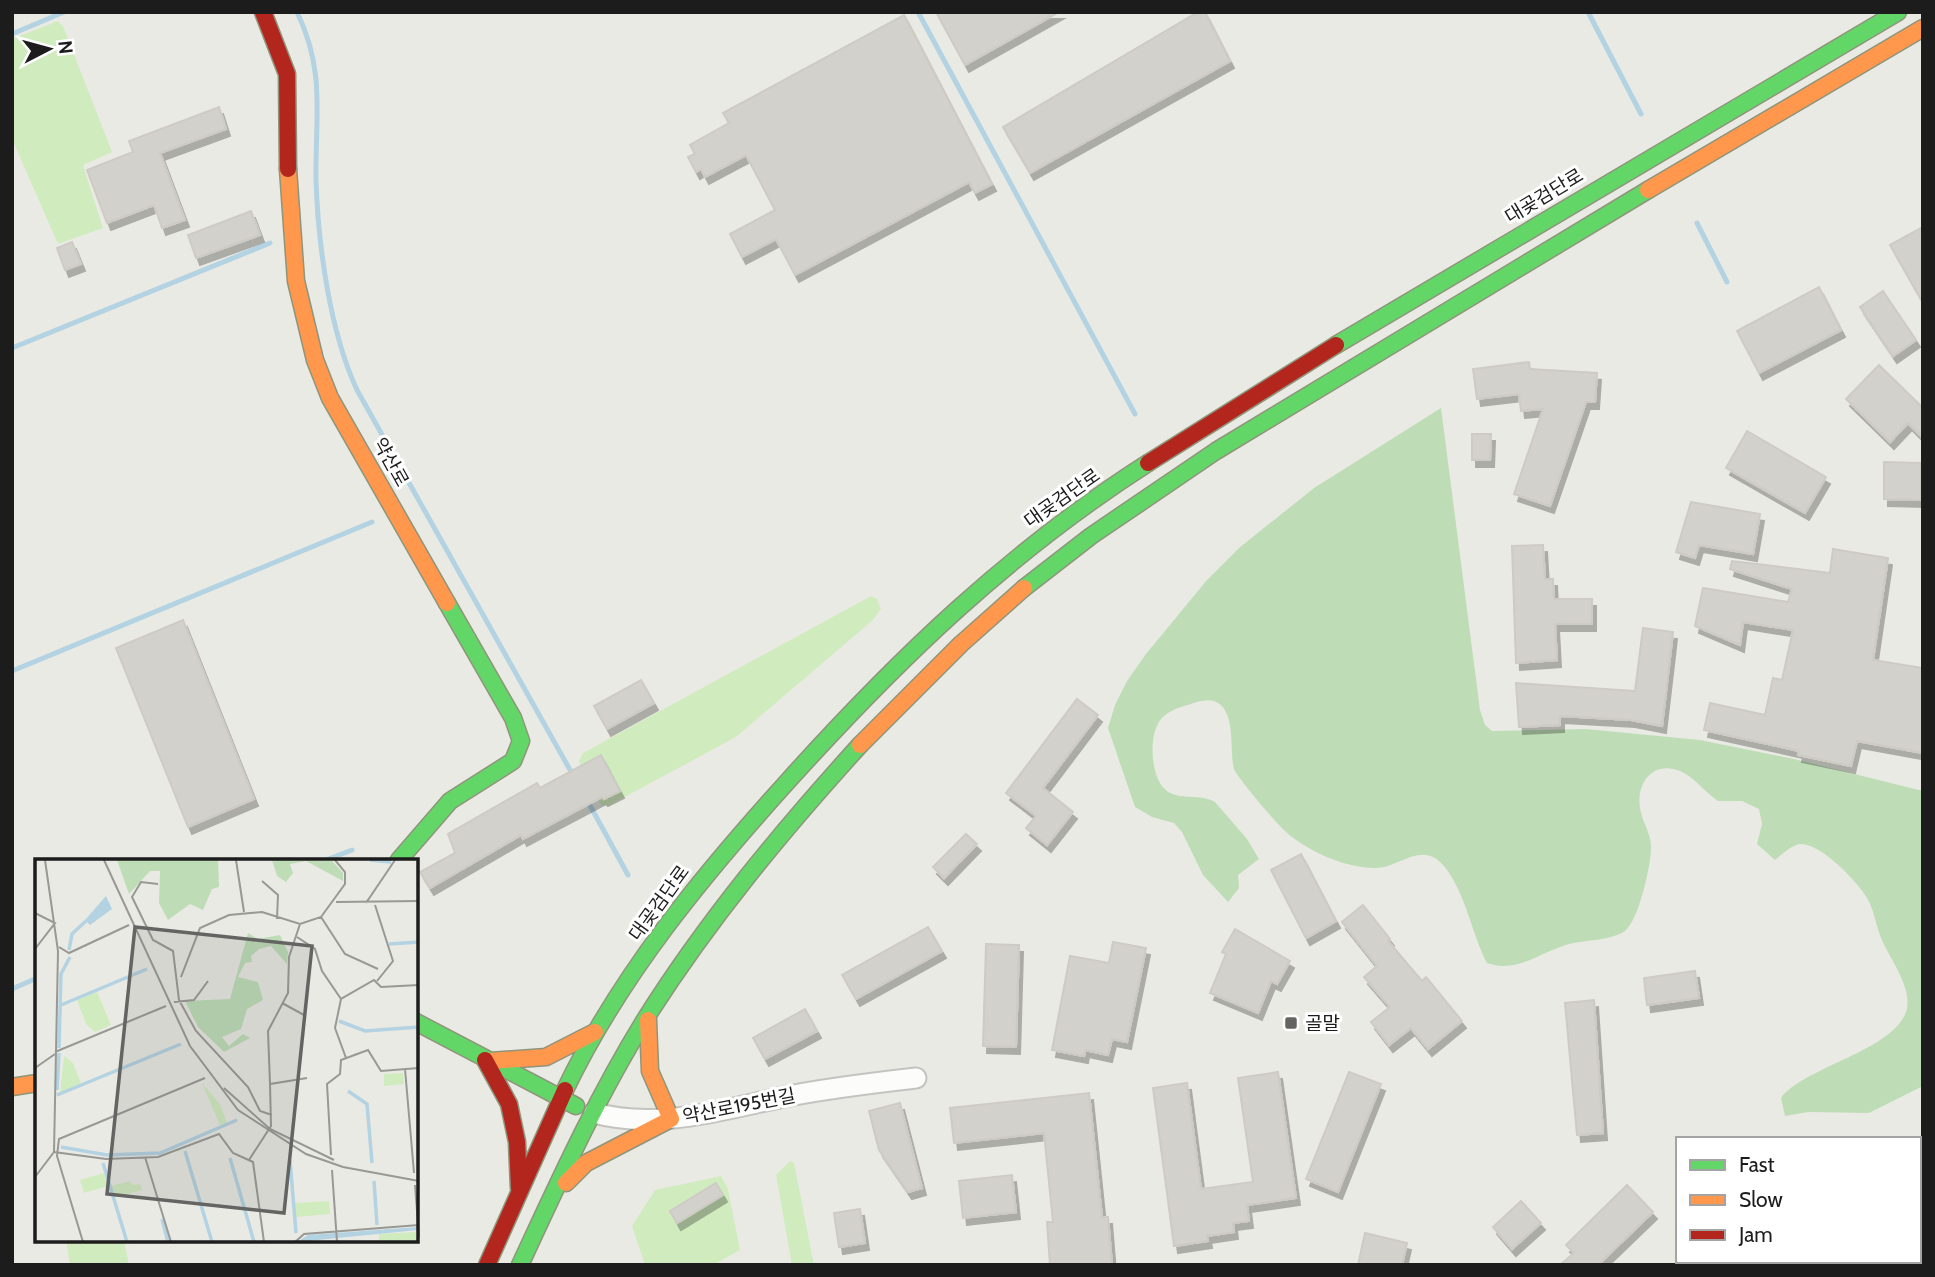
<svg xmlns="http://www.w3.org/2000/svg" width="1935" height="1277" font-family="Cabin,'Noto Sans KR',sans-serif">
	<style>
		.grass { fill: #d0ecbf }
		.forest { fill: #beddb6 }
		.lines { fill: none; stroke-linecap: round; stroke-linejoin: round }
		.stream { stroke: #b3d2e2; stroke-width: 5 }
		.building { fill: #d3d1cc; stroke: #cecbc5; stroke-width: 2; filter: url(#shadow) }
		.street-casing { stroke: #c3c3c0; stroke-width: 23 }
		.fast-casing { stroke: #8f957c; stroke-width: 19 }
		.slow-casing { stroke: #8f957c; stroke-width: 19 }
		.jam-casing { stroke: #8f957c; stroke-width: 19 }
		.street { stroke: #fcfcfb; stroke-width: 19 }
		.fast { stroke: #63d668; stroke-width: 16 }
		.slow { stroke: #ff974d; stroke-width: 16 }
		.jam { stroke: #b3261e; stroke-width: 16 }
		.poi-dot { fill: #646462; stroke: #fff; stroke-width: 2.5 }
		.labels { text-anchor: middle; dominant-baseline: central; stroke-width: 6; stroke-linejoin: round; paint-order: stroke }
		.street-label { font-size: 19px; fill: #1c1c1c; stroke: #fff }
		.poi-label { font-size: 19px; fill: #1c1c1c; stroke: #fff; text-anchor: start }
		.inset-river { fill: none; stroke: #b3d2e2; stroke-width: 3.5 }
		.inset-road { fill: none; stroke: #989894; stroke-width: 2 }
		.view { fill: #646462; fill-opacity: 0.15; stroke: #646462; stroke-width: 3.5 }
		.inset-edge { fill: none; stroke: #1c1c1c; stroke-width: 3.5 }
	</style>
	<defs>
		<filter id="shadow"><feDropShadow dx="4" dy="7" stdDeviation="0" flood-color="#0004"/></filter>
	</defs>
	<rect width="100%" height="100%" fill="#eaeae4"/>
	<g class="grass">
		<path d="M58 21 63 26 112 152 83 165 103 228 58 244 12 139V39Z"/>
		<path d="M871 596 877 599 881 609 873 620 736 737 608 806 601 805 579 761 583 753Z"/>
		<path d="M790 1161 794 1163 814 1265H792L776 1175Z"/>
		<path d="M721 1176 728 1189 740 1250 713 1265H645L632 1226 655 1190Z"/>
		<path d="M66 1240H124L129 1265H70Z"/>
	</g>
	<path class="forest" d="M1441 408 1480 710 1485 725 1492 731 1586 729 1700 740 1794 759 1923 791V1086L1869 1113 1808 1112 1785 1116 1781 1098C1802 1068 1892 1051 1906 1012 1914 989 1889 958 1881 938 1876 925 1874 910 1867 898 1857 881 1822 845 1802 844 1792 844 1783 854 1775 860L1757 844 1762 824 1759 809 1742 801H1718C1704 792 1695 777 1680 771 1653 760 1636 783 1640 808 1642 821 1650 832 1651 845 1652 862 1639 920 1625 931 1609 942 1581 939 1563 946 1536 955 1516 973 1487 963 1472 934 1466 896 1447 870 1423 837 1402 868 1375 868 1345 868 1306 851 1284 830 1275 822 1237 777 1234 769 1229 750 1237 709 1214 701 1206 699 1196 702 1188 705 1180 707 1171 710 1164 716 1148 729 1150 770 1162 786 1175 803 1198 792 1215 802L1247 839 1259 859 1238 875 1239 888 1228 902 1203 875 1182 832 1174 823 1152 817 1135 807 1108 728 1115 705 1127 681 1146 654 1207 580 1239 548 1314 488Z"/>
	<g class="lines">
		<g class="stream">
			<path d="M297 12C326 72 315 117 316 180 318 245 330 332 357 390L574 777"/>
			<path d="M918 12 1135 414"/>
			<path d="M1588 12 1641 114"/>
			<path d="M12 34 64 12"/>
			<path d="M1697 223 1727 282"/>
			<path d="M12 348 270 243"/>
			<path d="M12 671 372 522"/>
			<path d="M586 798 628 875"/>
			<path d="M326 860 352 850"/>
			<path d="M12 989 37 978"/>
		</g>
	</g>
	<g class="building">
		<path d="M936 12H1059L965 65Z"/>
		<path d="M1198 12H1205L1230 61 1030 173 1003 127Z"/>
		<path d="M904 15 992 184 975 193 969 182 795 275 776 239 742 257 730 234 775 210 746 155 705 177 701 169 696 172 688 157 695 154 690 145 729 123 723 113Z"/>
		<path d="M219 107 226 129 160 153 185 220 162 228 154 205 107 223 87 170 133 152 129 141Z"/>
		<path d="M251 211 260 235 196 258 188 235Z"/>
		<path d="M1923 227V303L1890 245Z"/>
		<path d="M72 242 81 264 65 270 57 248Z"/>
		<path d="M1819 287 1841 330 1759 373 1737 331Z"/>
		<path d="M1883 291 1916 340 1893 356 1860 307Z"/>
		<path d="M1529 362 1530 369 1597 373 1595 402H1586L1550 506 1514 494 1543 409 1521 411 1519 394 1477 399 1473 369Z"/>
		<path d="M1879 365 1923 408V438L1908 423 1890 442 1846 399Z"/>
		<path d="M1747 431 1826 477 1805 513 1726 468Z"/>
		<path d="M1472 434H1491L1490 460H1472Z"/>
		<path d="M1884 462 1921 463V500L1884 499Z"/>
		<path d="M1691 502 1760 514 1753 554 1699 545 1695 558 1676 552Z"/>
		<path d="M1543 545 1545 579H1553L1554 599H1592V624H1555L1557 660 1516 663 1512 546Z"/>
		<path d="M1833 549 1888 558 1873 660 1923 668V753L1857 741 1851 766 1798 755 1799 751 1704 730 1710 703 1765 715 1773 678 1782 680 1793 630 1743 622 1740 645 1695 626 1703 588 1788 602 1792 589 1730 569 1732 561 1830 573Z"/>
		<path d="M183 620 254 799 188 827 116 648Z"/>
		<path d="M1643 628 1673 632 1662 726 1631 720 1560 716V725L1519 727 1516 683 1635 691Z"/>
		<path d="M641 680 654 703 607 729 594 706Z"/>
		<path d="M1077 699 1098 715 1043 788 1073 812 1047 845 1026 828 1036 816 1006 793Z"/>
		<path d="M601 755 620 791 604 799 602 797 523 839 521 835 430 888 420 872 455 853 448 834 537 783 540 788Z"/>
		<path d="M966 834 977 844 944 878 933 867Z"/>
		<path d="M1301 854 1336 921 1306 938 1271 870Z"/>
		<path d="M1363 905 1390 939 1388 941 1422 981 1426 977 1462 1021 1428 1049 1411 1028 1389 1045 1371 1022 1390 1007 1364 977 1377 966 1342 922Z"/>
		<path d="M928 927 942 951 856 999 842 975Z"/>
		<path d="M1235 929 1290 961 1277 984 1271 981 1258 1013 1210 993 1226 954 1222 952Z"/>
		<path d="M1113 942 1146 948 1127 1042 1112 1039 1108 1055 1085 1050 1084 1056 1052 1050 1070 956 1109 963Z"/>
		<path d="M986 944 1019 945 1016 1047 983 1046Z"/>
		<path d="M1695 971 1699 998 1647 1005 1644 978Z"/>
		<path d="M1594 1000 1603 1133 1577 1135 1565 1003Z"/>
		<path d="M805 1009 817 1031 765 1059 753 1038Z"/>
		<path d="M1278 1072 1296 1198 1247 1205 1249 1221 1233 1223 1234 1232 1207 1236 1208 1241 1174 1246 1153 1088 1187 1083 1201 1189 1253 1182 1238 1078Z"/>
		<path d="M1349 1072 1381 1084 1338 1192 1306 1179Z"/>
		<path d="M1089 1093 1102 1217H1108L1112 1265H1050L1047 1222H1053L1044 1133 954 1143 950 1108Z"/>
		<path d="M900 1103 922 1188 908 1192 879 1150 869 1111Z"/>
		<path d="M1012 1175 1016 1212 963 1218 959 1181Z"/>
		<path d="M716 1183 723 1195 677 1223 670 1211Z"/>
		<path d="M1627 1185 1653 1212 1598 1265H1560L1574 1253 1566 1245Z"/>
		<path d="M1521 1201 1541 1223 1512 1249 1493 1227Z"/>
		<path d="M860 1209 865 1243 839 1247 834 1213Z"/>
		<path d="M1365 1233 1407 1243 1402 1265H1358Z"/>
	</g>
	<g class="lines">
		<g class="street-casing">
			<path id="street" d="M594 1113C659 1130 721 1110 784 1097 828 1088 872 1083 916 1078"/>
		</g>
		<g class="fast-casing">
			<g id="fast">
				<path d="M1336 345 1898 12"/>
				<path d="M1024 588 1091 536 1216 451 1648 190"/>
				<path d="M399 860 450 801 513 761 521 741 513 718 447 603"/>
				<path d="M416 1022 576 1106"/>
				<path d="M565 1090C620 975 703 875 788 781 898 659 1009 552 1148 463"/>
				<path d="M520 1265C559 1181 597 1097 646 1018 708 920 782 831 860 745"/>
			</g>
		</g>
		<g class="slow-casing">
			<g id="slow">
				<path d="M288 169 296 281 315 360 330 398 447 603"/>
				<path d="M1648 190 1923 28"/>
				<path d="M860 745 961 644 1024 588"/>
				<path d="M490 1061 546 1057 595 1032"/>
				<path d="M12 1087 37 1083"/>
				<path d="M566 1183 586 1163 671 1119 650 1071 648 1020"/>
			</g>
		</g>
		<g class="jam-casing">
			<g id="jam">
				<path d="M263 12 287 74 288 169"/>
				<path d="M1148 463 1336 345"/>
				<path d="M485 1060 509 1104 517 1142 519 1188"/>
				<path d="M487 1265 565 1090"/>
			</g>
		</g>
		<use href="#street" class="street"/>
		<use href="#fast" class="fast"/>
		<use href="#slow" class="slow"/>
		<use href="#jam" class="jam"/>
	</g>
	<rect class="poi-dot" x="1284" y="1016" width="14" height="14" rx="3.5"/>
	<g class="labels">
		<g class="street-label">
			<text transform="translate(1544 196) rotate(-31)">대곶검단로</text>
			<text transform="translate(391 462) rotate(61)">약산로</text>
			<text transform="translate(1062 498) rotate(-35)">대곶검단로</text>
			<text transform="translate(659 903) rotate(-54)">대곶검단로</text>
			<text transform="translate(739 1106) rotate(-11)">약산로195번길</text>
		</g>
		<g class="poi-label">
			<text x="1305" y="1023">골말</text>
		</g>
	</g>
	<g transform="translate(35 859)">
		<rect width="383" height="383" fill="#eaeae4"/>
		<path d="M62 133 76 166 60 173 51 165 42 141ZM29 197 38 204 46 224 25 234ZM349 215 368 214 369 225 349 227ZM167 224 185 245 192 264 185 266ZM69 314 73 327 49 334 45 321ZM95 322 97 326 105 325 107 331 79 339 76 327ZM294 342 295 355 261 358 260 344ZM381 373 382 383H344V375Z" fill="#d0ecbf"/>
		<path d="M82 1H183L184 28 177 30 168 51 155 45 133 61 124 44 125 12H115L94 35ZM237 1 297 2 308 14V22L271 2 255 5 258 14 251 23 242 17ZM213 74 223 80 245 76 253 93 252 105 236 87 224 90 216 97 217 103 210 104 203 118 223 123 228 141 212 150 206 170 187 178 194 187 208 175 215 179 189 193 163 168 150 142 195 140Z" fill="#beddb6"/>
		<path d="M71 37 77 50 55 66 50 61ZM383 368V371L262 383 273 376Z" fill="#b3d2e2"/>
		<path class="inset-river" d="M335 1 356 3M354 85 384 83M34 91 37 75 51 62M26 146 112 110M304 162 330 172 384 168M24 189 26 115 35 98M22 231 24 194M313 232 332 245 337 304M22 236 146 185M26 288 72 296 125 294 202 261M150 292 177 383M195 299 219 383M255 301 261 374M68 304 92 383M339 322 342 366M127 360 133 383"/>
		<path class="inset-road" d="M10 1 23 92 19 293M69 1 155 187 203 251 271 295 308 308 384 322M201 1 209 53M227 22 243 36 242 60M123 25 106 23 97 38 118 81 138 92 144 141 161 172 213 228 225 252 237 256M301 43 384 42M331 44 360 1M340 46 358 102 342 122M0 54 20 64 0 90M286 58 310 95 343 110M265 65 254 98 253 134 233 172 235 225 272 219M262 78 280 90 287 112 306 140M24 88 34 94 94 66M146 118 165 69 194 56 227 53 265 65 286 58 310 25V13L300 1M139 143 159 141 173 122M247 144 269 156M20 193 131 147M311 199 300 169 306 140 339 121 346 128 384 126M0 209 20 195M370 210 379 314M189 229 235 270 299 301M19 293 71 300 123 298 184 275 198 294 218 303 229 383M296 296 292 225 305 215 306 201 333 191 346 212 384 209M110 298 136 383M214 301 236 267 235 225M297 311 302 383M0 318 19 293M380 326 384 378M48 383 22 297 24 280 170 219M260 383 269 375 384 366"/>
		<path class="view" d="M100 68 277 87 249 354 72 335Z"/>
		<rect width="383" height="383" class="inset-edge"/>
	</g>
	<rect width="1935" height="1277" fill="none" stroke="#1c1c1c" stroke-width="28"/>
	<rect x="1676" y="1137" width="245" height="126" fill="#ffffff" stroke="#a4a4a4" stroke-width="2"/>
	<rect x="1690" y="1160" width="35" height="10" fill="#63d668" stroke="#a4a4a4" stroke-width="2"/>
	<text x="1739" y="1172" font-size="21" fill="#1c1c1c">Fast</text>
	<rect x="1690" y="1195" width="35" height="10" fill="#ff974d" stroke="#a4a4a4" stroke-width="2"/>
	<text x="1739" y="1207" font-size="21" fill="#1c1c1c">Slow</text>
	<rect x="1690" y="1230" width="35" height="10" fill="#b3261e" stroke="#a4a4a4" stroke-width="2"/>
	<text x="1739" y="1242" font-size="21" fill="#1c1c1c">Jam</text>
	<g transform="translate(49 49) rotate(84)" stroke="#ffffff" stroke-width="5" paint-order="stroke">
	<path d="M0-5L12 26L0 18L-12 26Z" fill="#1c1c1c"/>
	<text y="-10" font-size="19" font-weight="bold" text-anchor="middle" fill="#1c1c1c">N</text>
	</g>
</svg>
